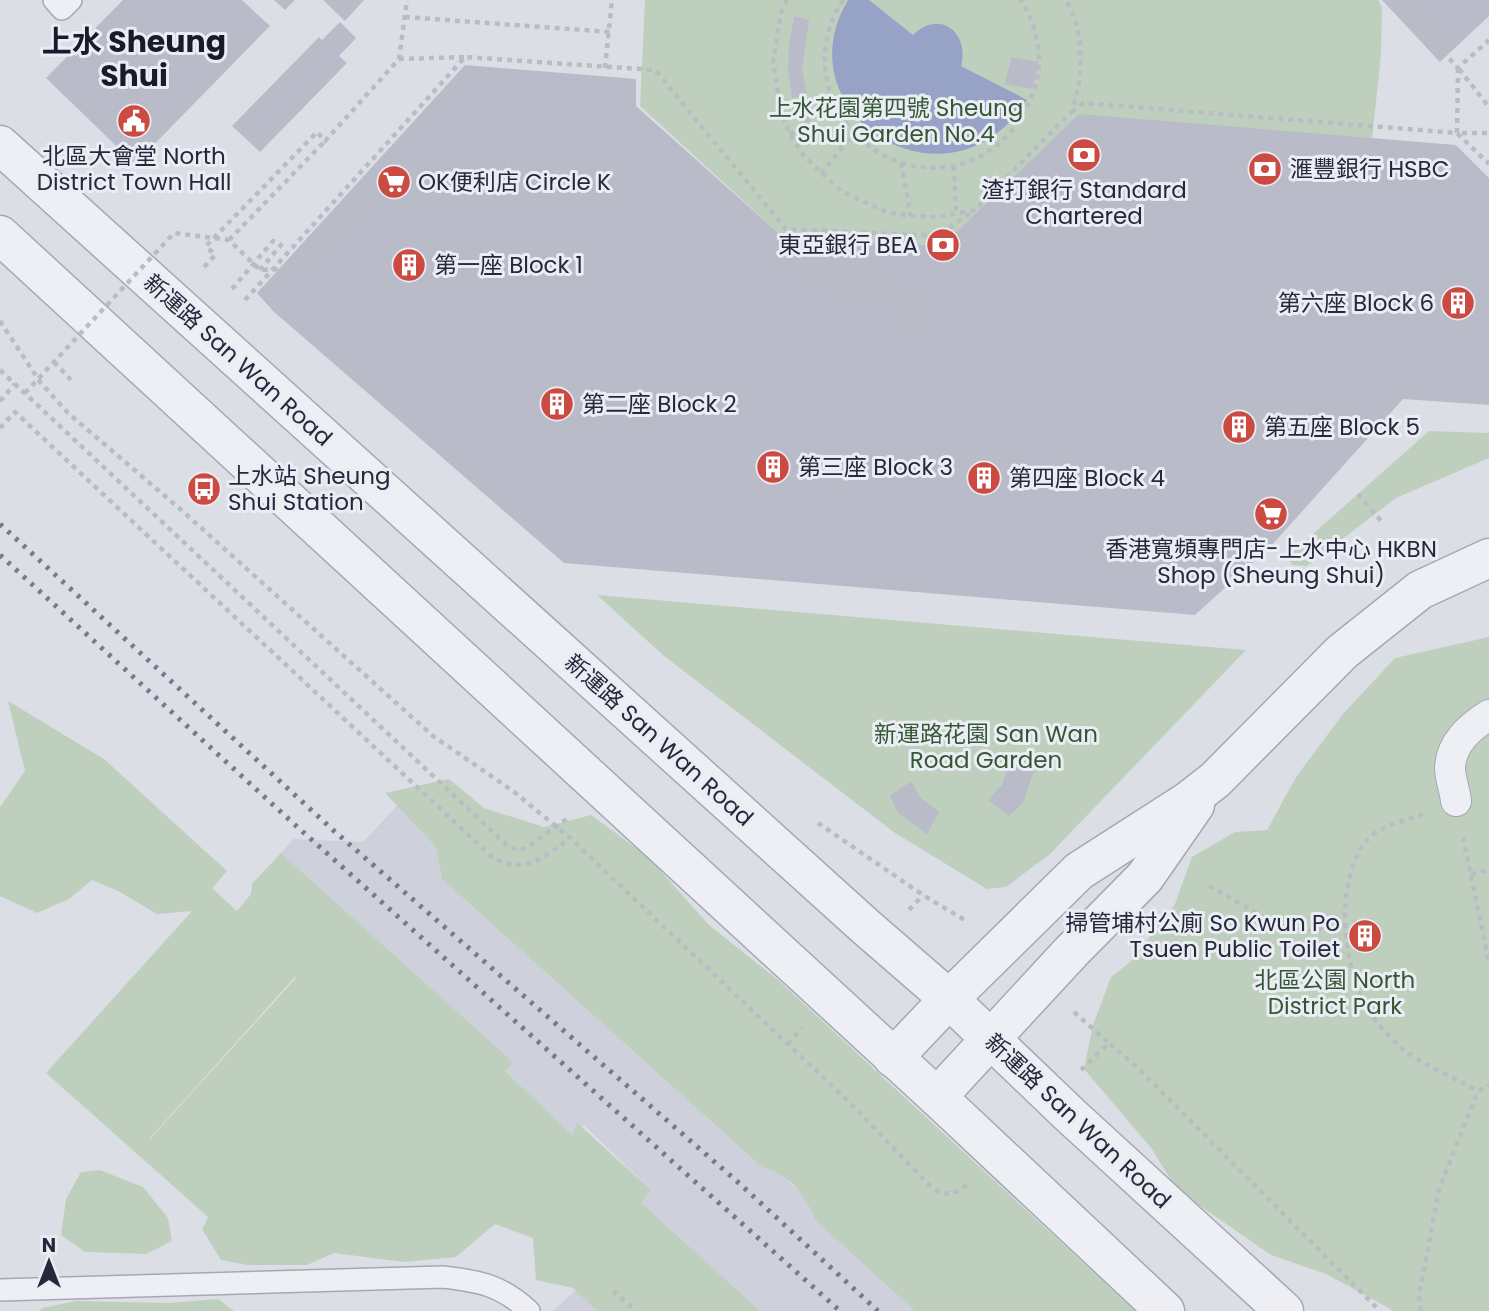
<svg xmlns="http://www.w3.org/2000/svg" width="1489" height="1311" font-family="Poppins,'Noto Sans SC',sans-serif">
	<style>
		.built { fill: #ced0db }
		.green { fill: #bed0bd; fill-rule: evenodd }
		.water { fill: #97a3c6 }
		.building { fill: #b9bcc8 }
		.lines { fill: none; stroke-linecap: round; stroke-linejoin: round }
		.service-casing { stroke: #a5a8b3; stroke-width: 24 }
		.pedestrian-casing { stroke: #a5a8b3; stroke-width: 32 }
		.minor-casing { stroke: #a5a8b3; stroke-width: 41 }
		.tertiary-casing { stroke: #a5a8b3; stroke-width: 41 }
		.path { stroke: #babcc4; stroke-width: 4.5; stroke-dasharray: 5 5; stroke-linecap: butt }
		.service { stroke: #eeeff4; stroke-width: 21 }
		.pedestrian { stroke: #eeeff4; stroke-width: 30 }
		.minor { stroke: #eeeff4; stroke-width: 38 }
		.tertiary { stroke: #eeeff4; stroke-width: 38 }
		.rail { stroke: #767a8f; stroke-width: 5; stroke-dasharray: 3.5 7; stroke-linecap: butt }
		.path-bridge { stroke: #babcc4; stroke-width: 4.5; stroke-dasharray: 5 5; stroke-linecap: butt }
		.labels { text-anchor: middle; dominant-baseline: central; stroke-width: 6; stroke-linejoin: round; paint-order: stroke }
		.park-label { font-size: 23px; fill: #345735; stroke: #ebedf4 }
		.poi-label { font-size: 23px; fill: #26293c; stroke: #ebedf4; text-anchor: start }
		.street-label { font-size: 23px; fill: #26293c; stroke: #ebedf4 }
		.district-label { font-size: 30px; font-weight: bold; fill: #191b2c; stroke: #ebedf4 }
	</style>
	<rect width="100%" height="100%" fill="#dcdee6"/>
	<g class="built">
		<path d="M398 805 436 847 442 879 763 1168 777 1170 808 1200 815 1220 916 1311H755L641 1203 651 1190 584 1125 572 1135 505 1071 513 1062 281 853 293 839 363 842Z"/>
		<path d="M577 1289 599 1311H553Z"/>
	</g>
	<g class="green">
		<path d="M645 0H1378L1382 7 1381 55 1372 139 943 245 786 240 640 106Z"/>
		<path d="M1429 431 1489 433V458L1396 498 1307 566 1292 565 1287 557Z"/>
		<path d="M597 595 1246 650 1050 854 1006 887 987 889 895 833 664 656Z"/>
		<path d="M1489 637V1311H1394L1326 1274 1271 1255 1177 1190 1152 1149 1084 1069 1093 1025 1111 977 1130 962 1175 904 1192 857 1235 832 1267 830 1296 777 1343 714 1395 658Z"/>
		<path d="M8 701 104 759 227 871 211 890 213 889 237 911 251 894 252 884 281 853 513 1062 505 1071 572 1135 577 1123 651 1190 641 1203 760 1311H597L573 1288 536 1280 533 1238 495 1224 456 1257 404 1262 334 1253 307 1265H248L221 1260 202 1229 208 1217 46 1073 192 911 157 914 118 891 92 880 69 899 37 913 0 896V807L25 771ZM295 977 296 978 150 1139V1138Z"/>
		<path d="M449 779 484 808 544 827 591 815 647 856 709 925 777 979 1135 1311H915L815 1220C807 1197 789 1173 763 1168L442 879 436 847 385 793Z"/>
		<path d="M100 1170 143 1187 168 1218 172 1241 146 1254 85 1252 61 1235 66 1199 81 1172Z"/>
		<path d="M218 1299 234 1311H40L42 1308 76 1301 168 1303Z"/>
	</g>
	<path class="water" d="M848 0H869L913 35C939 9 970 32 961 66L1027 100C948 222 780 114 848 0Z"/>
	<g class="building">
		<path d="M123 0H242L270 26 135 164 46 78Z"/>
		<path d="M274 0H295L285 10Z"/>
		<path d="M323 0H364L345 21Z"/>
		<path d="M1382 0H1489V16L1440 62Z"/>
		<path d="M794 16 809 20 802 70 807 94 792 98 788 70 789 46Z"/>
		<path d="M340 22 356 38 339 56 347 63 260 152 232 126 319 37 322 40Z"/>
		<path d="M1011 57 1039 62 1032 89 1005 84Z"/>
		<path d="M465 65 636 79V106L786 240 943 245 1079 114 1456 145 1489 178V405L1403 399 1271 546 1195 615 564 563 273 311 257 293Z"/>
		<path d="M1009 764 1035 768 1023 803 1009 816 988 800 1002 785Z"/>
		<path d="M911 781 921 798 939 812 927 834 898 813 890 796Z"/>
		<path d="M1372 918 1378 951 1358 954 1352 921Z"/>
	</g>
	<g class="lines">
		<g class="service-casing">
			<g id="service">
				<path d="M54 0 62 9 71 0"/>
				<path d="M0 1290 443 1277C479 1281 501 1285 529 1311"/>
			</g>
		</g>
		<g class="pedestrian-casing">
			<path id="pedestrian" d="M1456 801C1455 791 1450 778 1450 768 1451 743 1470 727 1489 715"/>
		</g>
		<g class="minor-casing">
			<g id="minor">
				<path d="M893 1058 949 999 1079 871 1188 801 1215 780 1342 652 1420 590 1489 558"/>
				<path d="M937 1097 1071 952 1145 877 1195 805"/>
			</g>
		</g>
		<g class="tertiary-casing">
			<g id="tertiary">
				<path d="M0 145 866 927 949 999 1069 1114 1284 1311"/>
				<path d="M0 235 937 1097 1165 1311"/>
			</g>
		</g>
		<g class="path">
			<path d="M787 0 781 13 773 62 781 111 790 135 804 156 841 191 886 212 911 216 937 217 975 210 1071 112C1084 80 1085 31 1066 0"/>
			<path d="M843 0C827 24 821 53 827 81 845 162 945 198 1006 137 1020 123 1029 105 1035 87 1044 61 1037 22 1020 0"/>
			<path d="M1395 0 1458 68 1489 40"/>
			<path d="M405 17 611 32"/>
			<path d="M399 59 465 57"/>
			<path d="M605 68 612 0"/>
			<path d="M1458 68 1457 133H1489"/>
			<path d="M1459 69 1489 107"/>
			<path d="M1072 112 1083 103 1457 133 1489 164"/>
			<path d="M790 135 831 100"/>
			<path d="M901 163 911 216"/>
			<path d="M954 166 956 215"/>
			<path d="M821 174 853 134"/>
			<path d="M817 231 814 240 813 284 910 292V331"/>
			<path d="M229 240 325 141"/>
			<path d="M204 267 215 255 206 246 317 132 325 141 399 59 407 0"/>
			<path d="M304 268 378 186"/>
			<path d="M232 289 273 241 281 245 260 270"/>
			<path d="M245 300 465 57 655 70 786 229 937 236 975 210"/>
			<path d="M0 321 40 382 68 413 179 508 433 736 513 791 570 838 847 1100 933 1189C948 1197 956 1194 969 1183"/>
			<path d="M54 362 71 380"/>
			<path d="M0 370 509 847 519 850 528 847 568 818"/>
			<path d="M0 401 15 384"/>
			<path d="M0 428 15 412 492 857C524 876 544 857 570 838"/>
			<path d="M1358 494 1382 522"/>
			<path d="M1423 814C1405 821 1374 827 1363 845 1335 889 1343 960 1365 1005 1370 1016 1393 1041 1403 1049 1419 1063 1457 1079 1478 1091"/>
			<path d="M818 823 923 895 968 922"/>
			<path d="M1463 837 1489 963"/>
			<path d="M1471 874 1489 870"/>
			<path d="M1209 886 1276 924 1317 931 1343 912"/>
			<path d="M909 910 923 895"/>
			<path d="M1074 1012 1109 1043"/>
			<path d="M788 1044 802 1028"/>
			<path d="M1081 1070 1109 1043 1139 1069 1380 1311"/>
			<path d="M613 1291 636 1311"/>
			<path d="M1421 1311 1419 1296 1439 1189 1478 1091 1489 1086"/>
		</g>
		<use href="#service" class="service"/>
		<use href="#pedestrian" class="pedestrian"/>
		<use href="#minor" class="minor"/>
		<use href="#tertiary" class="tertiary"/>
		<g class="rail">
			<path d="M0 524 333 830 740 1184 878 1311"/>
			<path d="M0 555 293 823 840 1311"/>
		</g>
		<path class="path-bridge" d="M25 393 174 233 229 240 260 270 304 268"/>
	</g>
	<defs>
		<g id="civic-disc" transform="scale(1.75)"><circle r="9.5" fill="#cb4a41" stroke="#ebedf4"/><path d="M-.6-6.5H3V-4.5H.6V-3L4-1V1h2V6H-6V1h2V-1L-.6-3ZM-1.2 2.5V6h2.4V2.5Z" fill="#fff"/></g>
		<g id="bank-disc" transform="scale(1.75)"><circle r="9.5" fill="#cb4a41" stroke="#ebedf4"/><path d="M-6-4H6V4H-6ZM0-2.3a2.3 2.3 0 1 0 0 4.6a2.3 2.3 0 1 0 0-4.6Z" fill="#fff"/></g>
		<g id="supermarket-disc" transform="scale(1.75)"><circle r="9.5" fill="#cb4a41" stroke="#ebedf4"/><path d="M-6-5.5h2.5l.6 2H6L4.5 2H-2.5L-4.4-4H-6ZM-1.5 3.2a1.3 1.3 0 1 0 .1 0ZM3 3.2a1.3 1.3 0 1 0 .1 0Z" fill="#fff"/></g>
		<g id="building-disc" transform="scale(1.75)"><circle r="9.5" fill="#cb4a41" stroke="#ebedf4"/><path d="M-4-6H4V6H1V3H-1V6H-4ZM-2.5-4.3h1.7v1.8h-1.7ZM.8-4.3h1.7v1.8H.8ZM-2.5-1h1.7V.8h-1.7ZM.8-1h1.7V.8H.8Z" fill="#fff"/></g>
		<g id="bus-disc" transform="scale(1.75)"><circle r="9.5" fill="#cb4a41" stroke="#ebedf4"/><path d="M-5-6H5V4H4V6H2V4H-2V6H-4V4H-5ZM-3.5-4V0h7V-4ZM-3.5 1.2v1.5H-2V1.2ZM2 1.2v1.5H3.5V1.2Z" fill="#fff"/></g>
	</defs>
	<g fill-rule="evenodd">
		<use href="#civic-disc" x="134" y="121"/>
		<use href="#bank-disc" x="1084" y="155"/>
		<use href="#bank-disc" x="1265" y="169"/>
		<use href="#supermarket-disc" x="394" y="182"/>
		<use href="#bank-disc" x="943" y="245"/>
		<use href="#building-disc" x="409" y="265"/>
		<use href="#building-disc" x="1458" y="303"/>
		<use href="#building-disc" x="557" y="404"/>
		<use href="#building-disc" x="1239" y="427"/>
		<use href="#building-disc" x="773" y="467"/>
		<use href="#building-disc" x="984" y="478"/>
		<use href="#bus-disc" x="204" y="489"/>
		<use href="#supermarket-disc" x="1271" y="514"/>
		<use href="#building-disc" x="1365" y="936"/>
	</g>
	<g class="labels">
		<g class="park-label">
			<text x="896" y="108">上水花園第四號 Sheung<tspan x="896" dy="26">Shui Garden No.4</tspan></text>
			<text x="986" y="734">新運路花園 San Wan<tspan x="986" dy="26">Road Garden</tspan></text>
			<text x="1335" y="980">北區公園 North<tspan x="1335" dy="26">District Park</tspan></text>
		</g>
		<g class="poi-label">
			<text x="134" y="156" text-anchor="middle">北區大會堂 North<tspan x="134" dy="26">District Town Hall</tspan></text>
			<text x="1290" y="169">滙豐銀行 HSBC</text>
			<text x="418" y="182">OK便利店 Circle K</text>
			<text x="1084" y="190" text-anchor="middle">渣打銀行 Standard<tspan x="1084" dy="26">Chartered</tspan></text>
			<text x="918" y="245" text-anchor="end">東亞銀行 BEA</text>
			<text x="434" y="265">第一座 Block 1</text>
			<text x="1434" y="303" text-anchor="end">第六座 Block 6</text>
			<text x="582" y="404">第二座 Block 2</text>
			<text x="1264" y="427">第五座 Block 5</text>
			<text x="798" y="467">第三座 Block 3</text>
			<text x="228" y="476">上水站 Sheung<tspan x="228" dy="26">Shui Station</tspan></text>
			<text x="1009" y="478">第四座 Block 4</text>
			<text x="1271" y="549" text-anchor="middle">香港寬頻專門店-上水中心 HKBN<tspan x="1271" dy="26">Shop (Sheung Shui)</tspan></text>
			<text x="1340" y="923" text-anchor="end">掃管埔村公廁 So Kwun Po<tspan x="1340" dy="26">Tsuen Public Toilet</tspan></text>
		</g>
		<g class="street-label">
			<text transform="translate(238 360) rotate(42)">新運路 San Wan Road</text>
			<text transform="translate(659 740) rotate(42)">新運路 San Wan Road</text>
			<text transform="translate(1078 1121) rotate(43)">新運路 San Wan Road</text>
		</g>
		<g class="district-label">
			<text x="134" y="41">上水 Sheung<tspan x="134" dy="34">Shui</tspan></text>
		</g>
	</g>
	<g transform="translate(49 1262)" stroke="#ebedf4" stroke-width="5" paint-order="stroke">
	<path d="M0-5L12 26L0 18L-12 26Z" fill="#26293c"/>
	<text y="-10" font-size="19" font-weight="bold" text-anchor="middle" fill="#26293c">N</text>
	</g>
</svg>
